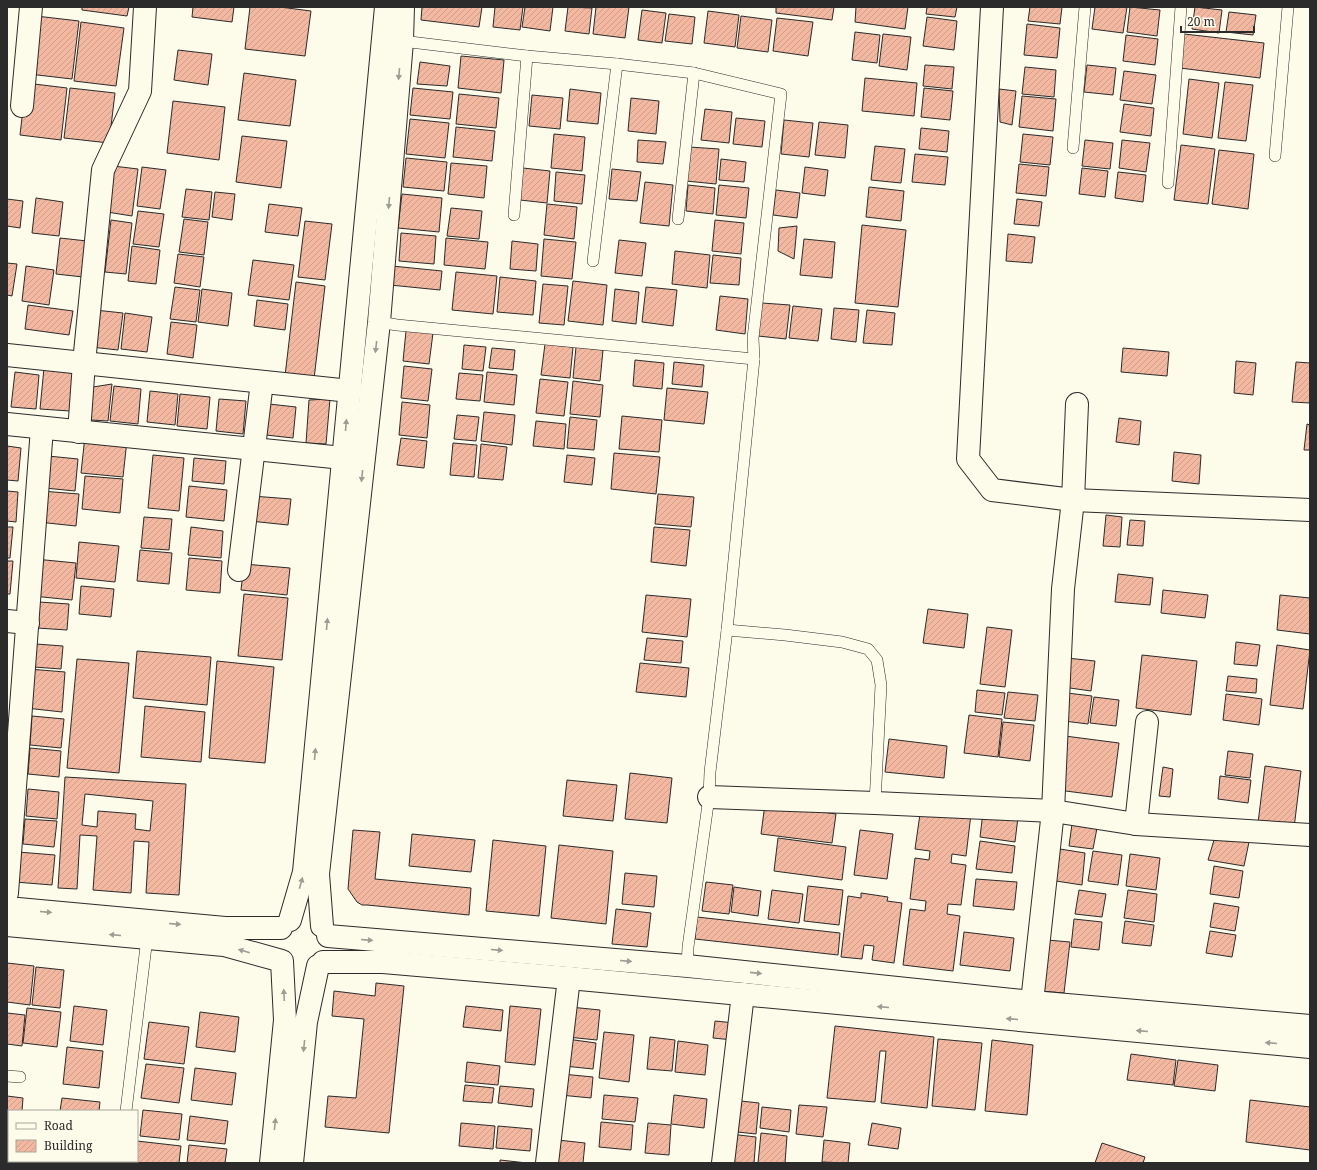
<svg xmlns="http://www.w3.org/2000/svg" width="1317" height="1170" font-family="'Noto Serif',serif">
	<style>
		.building { fill: url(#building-hatch); stroke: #2b2b2b; fill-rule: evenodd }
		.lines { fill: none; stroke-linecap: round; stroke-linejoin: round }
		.service-casing { stroke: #2b2b2b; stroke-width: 12 }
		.minor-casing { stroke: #2b2b2b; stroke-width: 24 }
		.tertiary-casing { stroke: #2b2b2b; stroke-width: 24 }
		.service { stroke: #fdfbea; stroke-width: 11 }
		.minor { stroke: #fdfbea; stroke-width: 22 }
		.tertiary { stroke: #fdfbea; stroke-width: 22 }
		.oneway { fill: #9e9d94 }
	</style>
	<defs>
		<pattern id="building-hatch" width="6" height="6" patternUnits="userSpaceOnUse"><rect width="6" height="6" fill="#f2b8a0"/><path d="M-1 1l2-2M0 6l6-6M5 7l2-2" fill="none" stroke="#d09e8a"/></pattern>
	</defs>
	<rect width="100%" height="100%" fill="#fdfbea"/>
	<g class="building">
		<path d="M82 7H129L127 16 82 10Z"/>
		<path d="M193 7H234L232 22 192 17Z"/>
		<path d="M250 7H280L311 11 305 56 245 49Z"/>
		<path d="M422 7H482L479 27 421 20Z"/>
		<path d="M495 7H523L520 30 493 27Z"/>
		<path d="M525 7H553L550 31 522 27Z"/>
		<path d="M568 7 592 8 589 34 565 31Z"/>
		<path d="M596 7H629L625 38 593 34Z"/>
		<path d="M776 7H834L832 20 776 13Z"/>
		<path d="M856 7H908L905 29 855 22Z"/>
		<path d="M927 7H957L955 17 926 14Z"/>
		<path d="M1030 7H1062L1060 24 1028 21Z"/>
		<path d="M1095 7H1127L1123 33 1092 29Z"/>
		<path d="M1130 7 1160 10 1157 36 1127 32Z"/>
		<path d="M1195 7 1222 10 1219 33 1192 29Z"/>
		<path d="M642 10 666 13 662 43 638 40Z"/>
		<path d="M708 11 739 15 735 47 704 43Z"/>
		<path d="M1229 12 1256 15 1253 35 1226 32Z"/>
		<path d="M669 14 695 17 692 44 665 41Z"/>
		<path d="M36 16 79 21 72 79 29 74Z"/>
		<path d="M741 16 772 20 768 52 737 48Z"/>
		<path d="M927 17 957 21 954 50 923 46Z"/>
		<path d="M777 18 813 22 808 56 773 51Z"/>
		<path d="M81 22 124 28 116 86 74 81Z"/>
		<path d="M1027 24 1060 28 1057 58 1024 55Z"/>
		<path d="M855 32 880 35 877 63 852 60Z"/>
		<path d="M883 34 911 37 907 70 879 66Z"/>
		<path d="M1184 34 1264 43 1260 78 1180 68Z"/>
		<path d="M1126 35 1158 39 1155 65 1123 61Z"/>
		<path d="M178 50 212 54 208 85 174 80Z"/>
		<path d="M461 56 504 60 501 93 458 88Z"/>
		<path d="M420 62 450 66 447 86 417 84Z"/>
		<path d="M925 65 954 67 952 89 923 86Z"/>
		<path d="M1087 65 1116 68 1113 95 1084 92Z"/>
		<path d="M1025 67 1056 70 1054 97 1022 94Z"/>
		<path d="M1124 71 1156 75 1152 104 1120 100Z"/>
		<path d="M244 73 296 80 290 126 238 120Z"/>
		<path d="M865 78 917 83 914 116 862 111Z"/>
		<path d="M1189 79 1219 83 1212 138 1183 134Z"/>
		<path d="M1225 82 1253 85 1246 141 1218 138Z"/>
		<path d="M26 83 67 88 61 140 20 135Z"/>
		<path d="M70 88 115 93 109 143 64 138Z"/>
		<path d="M413 88 453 92 450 119 410 115Z"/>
		<path d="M924 88 953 91 950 120 921 117Z"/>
		<path d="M570 89 601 93 598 124 567 121Z"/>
		<path d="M999 89 1016 91 1012 125 1000 122Z"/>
		<path d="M459 94 499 98 496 128 456 124Z"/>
		<path d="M532 95 563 98 560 129 529 126Z"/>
		<path d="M1022 96 1056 99 1053 131 1019 127Z"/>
		<path d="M631 98 659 101 656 134 628 131Z"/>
		<path d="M173 101 225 107 219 160 167 153Z"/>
		<path d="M1124 104 1154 108 1151 136 1120 132Z"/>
		<path d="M705 109 732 112 729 143 701 140Z"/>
		<path d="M736 118 765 121 762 147 733 144Z"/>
		<path d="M410 119 449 123 445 158 406 154Z"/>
		<path d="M784 120 813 123 809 157 781 154Z"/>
		<path d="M819 122 848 125 845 158 815 155Z"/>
		<path d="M456 127 495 131 492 161 453 157Z"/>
		<path d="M921 128 949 131 947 152 919 149Z"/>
		<path d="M554 134 585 137 582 171 551 168Z"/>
		<path d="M1023 134 1053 137 1050 165 1020 162Z"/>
		<path d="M242 136 287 141 281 188 236 182Z"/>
		<path d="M638 140 666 142 663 164 637 162Z"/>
		<path d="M1085 140 1113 143 1110 169 1082 166Z"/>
		<path d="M1122 140 1150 143 1146 172 1119 168Z"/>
		<path d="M1181 145 1215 149 1208 204 1174 200Z"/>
		<path d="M875 146 905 149 901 183 871 180Z"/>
		<path d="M689 147 719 149 716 184 686 181Z"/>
		<path d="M1219 150 1254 154 1248 209 1212 204Z"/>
		<path d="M915 154 948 157 945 185 912 182Z"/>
		<path d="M406 158 447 162 444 191 403 187Z"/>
		<path d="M721 159 746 162 744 182 719 180Z"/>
		<path d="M451 163 487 166 484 198 448 194Z"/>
		<path d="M1019 164 1049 167 1046 196 1016 193Z"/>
		<path d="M113 166 138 169 132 216 107 212Z"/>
		<path d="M142 167 166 170 160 209 137 206Z"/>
		<path d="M805 167 828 170 825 196 802 193Z"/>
		<path d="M523 168 550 171 547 203 520 200Z"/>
		<path d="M1082 168 1108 171 1105 197 1079 194Z"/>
		<path d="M612 169 641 172 637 201 609 199Z"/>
		<path d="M556 172 585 175 582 204 554 201Z"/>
		<path d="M1118 172 1146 175 1143 202 1115 198Z"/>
		<path d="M645 182 673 185 669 226 640 223Z"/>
		<path d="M688 185 715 188 713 214 686 211Z"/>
		<path d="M719 185 749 188 746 218 716 215Z"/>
		<path d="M869 187 904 191 901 221 866 217Z"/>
		<path d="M186 189 212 192 209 220 182 217Z"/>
		<path d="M776 190 800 193 797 218 773 215Z"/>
		<path d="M215 192 235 194 232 220 212 217Z"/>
		<path d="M402 194 442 198 439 232 398 228Z"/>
		<path d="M36 198 63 202 59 236 32 233Z"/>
		<path d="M7 199 23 201 20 228 7 226Z"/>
		<path d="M1017 199 1042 202 1039 226 1014 224Z"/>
		<path d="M269 204 302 208 298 236 265 232Z"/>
		<path d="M547 204 577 207 574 239 544 235Z"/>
		<path d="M451 208 482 211 479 239 447 236Z"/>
		<path d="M138 211 164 214 159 247 133 244Z"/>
		<path d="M184 219 208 222 204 255 179 252Z"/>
		<path d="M111 220 132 223 126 274 105 272Z"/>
		<path d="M715 220 744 223 741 254 712 251Z"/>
		<path d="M305 221 332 224 325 280 298 277Z"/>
		<path d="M862 225 906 230 898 307 855 303Z"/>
		<path d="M797 226 794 259 778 251 779 228Z"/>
		<path d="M401 233 436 236 434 264 399 261Z"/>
		<path d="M1008 234 1035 237 1032 263 1006 261Z"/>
		<path d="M60 238 87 241 83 277 56 274Z"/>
		<path d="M446 238 488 242 485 269 444 265Z"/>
		<path d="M544 239 576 242 572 279 541 276Z"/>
		<path d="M804 239 835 242 832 278 800 275Z"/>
		<path d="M619 240 646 243 642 276 615 273Z"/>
		<path d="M512 241 538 244 536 271 510 269Z"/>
		<path d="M132 246 160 250 156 284 128 281Z"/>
		<path d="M675 251 710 255 707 288 672 284Z"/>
		<path d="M178 254 204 257 200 287 174 283Z"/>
		<path d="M713 255 741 258 739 285 710 283Z"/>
		<path d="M253 260 294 265 289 300 248 295Z"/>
		<path d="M7 263 17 264 12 296 7 295Z"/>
		<path d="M26 266 54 270 49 305 22 301Z"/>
		<path d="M392 266 442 271 440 290 390 285Z"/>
		<path d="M456 272 497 276 493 314 452 310Z"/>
		<path d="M500 277 536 281 533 315 497 312Z"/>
		<path d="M573 281 607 285 603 325 568 321Z"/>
		<path d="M296 282 325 286 314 379 285 376Z"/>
		<path d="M543 284 568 286 564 325 539 323Z"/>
		<path d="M175 287 200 290 196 322 170 319Z"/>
		<path d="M646 287 677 290 673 326 642 322Z"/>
		<path d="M202 289 232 293 228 326 198 322Z"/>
		<path d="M615 289 639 292 636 324 612 321Z"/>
		<path d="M720 296 748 299 745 334 716 330Z"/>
		<path d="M257 300 288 304 285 330 254 326Z"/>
		<path d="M762 303 790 305 786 339 758 336Z"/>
		<path d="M28 305 73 311 69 335 25 329Z"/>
		<path d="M793 306 822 309 818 341 789 338Z"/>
		<path d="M834 308 859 310 856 342 831 339Z"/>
		<path d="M95 310 123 313 118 350 91 347Z"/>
		<path d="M867 310 895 313 892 345 863 343Z"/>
		<path d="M125 313 152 317 147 352 121 349Z"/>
		<path d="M171 322 197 325 193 358 167 354Z"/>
		<path d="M406 331 433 333 429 364 403 361Z"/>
		<path d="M545 344 573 347 570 378 541 375Z"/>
		<path d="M464 345 486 347 483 371 462 369Z"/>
		<path d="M576 347 603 350 600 381 573 378Z"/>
		<path d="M492 348 515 350 513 370 489 368Z"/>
		<path d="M1123 348 1169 352 1167 376 1121 372Z"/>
		<path d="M635 360 664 363 662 389 633 386Z"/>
		<path d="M1236 361 1256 363 1253 395 1234 393Z"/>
		<path d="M674 362 704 365 702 387 672 384Z"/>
		<path d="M1296 362 1310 363V403L1292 402Z"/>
		<path d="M404 366 432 369 428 401 401 398Z"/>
		<path d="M44 368 74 371 70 411 40 409Z"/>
		<path d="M15 372 39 375 36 409 11 407Z"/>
		<path d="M487 372 517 375 514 405 484 402Z"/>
		<path d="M459 373 483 375 480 401 456 399Z"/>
		<path d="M540 379 568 382 564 416 536 413Z"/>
		<path d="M573 381 603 385 600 417 570 414Z"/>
		<path d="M112 384 108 421 91 420 93 387Z"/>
		<path d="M114 386 141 389 138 424 110 421Z"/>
		<path d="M667 388 708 392 704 424 664 420Z"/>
		<path d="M150 391 178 394 175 425 147 422Z"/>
		<path d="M180 394 210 397 207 429 177 426Z"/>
		<path d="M219 399 246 401 243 434 216 431Z"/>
		<path d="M330 399 326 444 306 443 309 400Z"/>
		<path d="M402 402 430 405 427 438 399 435Z"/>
		<path d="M269 404 296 407 293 438 266 435Z"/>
		<path d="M484 412 515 415 512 445 481 441Z"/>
		<path d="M457 415 479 417 476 441 454 439Z"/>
		<path d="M622 416 662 420 659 452 619 449Z"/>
		<path d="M570 417 597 420 594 450 567 448Z"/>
		<path d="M1119 418 1141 421 1139 445 1116 442Z"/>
		<path d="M536 421 566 424 564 449 533 446Z"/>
		<path d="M1307 424 1310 425V450H1304Z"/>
		<path d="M85 436 127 440 123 477 81 473Z"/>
		<path d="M401 438 427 441 424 468 397 465Z"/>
		<path d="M453 443 477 445 474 477 450 475Z"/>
		<path d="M481 444 507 447 503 480 478 478Z"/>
		<path d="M7 446 21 448 18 481 7 480Z"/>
		<path d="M1174 452 1201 455 1199 484 1172 481Z"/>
		<path d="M614 453 660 457 656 494 611 489Z"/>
		<path d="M153 455 184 458 179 511 148 508Z"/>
		<path d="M567 455 595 458 592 485 564 482Z"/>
		<path d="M48 456 78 459 75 491 45 488Z"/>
		<path d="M194 458 226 461 224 484 192 481Z"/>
		<path d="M85 476 123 479 120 513 82 509Z"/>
		<path d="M189 486 227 490 224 521 186 517Z"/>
		<path d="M7 491 18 492 16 522 7 521Z"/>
		<path d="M41 491 79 494 76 526 38 522Z"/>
		<path d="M658 494 694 497 691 527 655 524Z"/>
		<path d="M252 496 291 499 288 525 250 521Z"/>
		<path d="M1106 515 1122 517 1120 547 1103 546Z"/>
		<path d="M144 517 172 519 169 550 141 548Z"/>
		<path d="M1130 520 1145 521 1143 546 1127 545Z"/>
		<path d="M7 527H13L10 558H7Z"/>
		<path d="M191 527 223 531 221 558 188 555Z"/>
		<path d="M654 527 690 530 686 566 651 562Z"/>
		<path d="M79 542 119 546 115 582 76 578Z"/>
		<path d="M140 550 172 553 169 584 137 581Z"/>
		<path d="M189 558 222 561 220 593 186 590Z"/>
		<path d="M35 559 76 563 72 600 33 596Z"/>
		<path d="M7 561H13L10 594H7Z"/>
		<path d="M244 564 290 568 287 595 241 590Z"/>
		<path d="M1118 574 1153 578 1150 605 1115 602Z"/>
		<path d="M81 586 114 589 111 617 79 614Z"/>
		<path d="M1163 590 1208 595 1205 618 1161 613Z"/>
		<path d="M244 594 288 598 282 660 238 656Z"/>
		<path d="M646 595 691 599 687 637 642 632Z"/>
		<path d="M1280 595 1310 598V634L1277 630Z"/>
		<path d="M39 602 69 604 67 630 37 628Z"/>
		<path d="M928 609 968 614 964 648 923 643Z"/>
		<path d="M987 627 1012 630 1005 687 980 684Z"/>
		<path d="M647 638 683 641 681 663 644 660Z"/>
		<path d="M1236 642 1260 645 1257 666 1234 664Z"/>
		<path d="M36 644 63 646 61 669 34 667Z"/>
		<path d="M1277 645 1310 650 1303 709 1270 705Z"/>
		<path d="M137 651 211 657 207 705 133 698Z"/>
		<path d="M1142 655 1197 661 1191 715 1136 708Z"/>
		<path d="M1067 658 1095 661 1091 691 1063 687Z"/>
		<path d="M77 659 129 663 119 773 67 768Z"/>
		<path d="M217 661 274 667 265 763 209 758Z"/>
		<path d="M640 663 689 668 686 697 636 692Z"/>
		<path d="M29 669 65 672 62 712 26 708Z"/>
		<path d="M1228 676 1257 679 1256 693 1226 691Z"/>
		<path d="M977 690 1005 693 1002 715 975 712Z"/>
		<path d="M1008 692 1038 695 1035 721 1004 718Z"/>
		<path d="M1067 693 1092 696 1088 724 1064 721Z"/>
		<path d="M1226 694 1262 699 1259 725 1223 720Z"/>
		<path d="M1094 697 1119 700 1116 726 1090 723Z"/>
		<path d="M145 706 205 712 201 762 141 757Z"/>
		<path d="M969 715 1002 719 998 757 964 753Z"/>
		<path d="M32 716 64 719 61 748 30 745Z"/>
		<path d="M1003 722 1034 725 1030 761 999 757Z"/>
		<path d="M1065 736 1119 743 1112 797 1058 790Z"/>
		<path d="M889 739 947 746 944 778 885 772Z"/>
		<path d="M30 748 61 751 59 777 28 774Z"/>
		<path d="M1228 751 1253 754 1250 778 1225 775Z"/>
		<path d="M1265 766 1301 771 1294 828 1258 823Z"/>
		<path d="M1163 767 1173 769 1170 797 1159 796Z"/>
		<path d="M630 773 672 778 667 823 625 819Z"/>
		<path d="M1220 776 1251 780 1248 803 1218 799Z"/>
		<path d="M65 777 186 784 179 895 146 893 149 842 134 841 131 893 93 890 97 836 80 835 77 889 58 888ZM85 794 153 801 150 831 135 829 136 814 98 811 97 827 82 825Z"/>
		<path d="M567 780 617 785 613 821 563 816Z"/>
		<path d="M28 789 59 792 57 819 26 816Z"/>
		<path d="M765 804 836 814 832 843 761 834Z"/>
		<path d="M983 812 1018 817 1015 842 980 837Z"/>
		<path d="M920 814H971L966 856 952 854 951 863 966 865 961 905 948 904 947 914 960 916 953 971 903 965 910 909 925 911 926 901 910 899 915 858 929 860 930 851 915 849Z"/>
		<path d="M25 819 57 821 54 847 23 844Z"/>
		<path d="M1072 824 1097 828 1093 849 1069 846Z"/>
		<path d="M353 830 380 832 375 879 471 888 469 915 367 905H362L357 902 348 889Z"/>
		<path d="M860 830 893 834 887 879 854 875Z"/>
		<path d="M412 834 475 840 471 872 409 866Z"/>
		<path d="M778 838 846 847 842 880 774 871Z"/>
		<path d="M493 840 546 846 539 916 486 911Z"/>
		<path d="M1214 840 1249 842 1244 866 1208 860Z"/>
		<path d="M980 841 1015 846 1012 873 976 869Z"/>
		<path d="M559 845 613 851 606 924 551 918Z"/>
		<path d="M1060 849 1085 853 1082 885 1056 881Z"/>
		<path d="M1093 851 1122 855 1118 885 1088 881Z"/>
		<path d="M18 852 55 855 52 885 15 882Z"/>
		<path d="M1130 854 1160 858 1156 890 1126 886Z"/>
		<path d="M1214 866 1243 871 1239 898 1210 894Z"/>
		<path d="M625 873 657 876 654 907 622 904Z"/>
		<path d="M976 879 1017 882 1014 910 973 906Z"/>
		<path d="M706 882 733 885 729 914 702 911Z"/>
		<path d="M808 886 843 890 839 925 804 921Z"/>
		<path d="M734 887 761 891 758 916 731 912Z"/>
		<path d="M772 890 803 894 799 923 768 919Z"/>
		<path d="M1079 890 1106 894 1102 917 1075 914Z"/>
		<path d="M1128 890 1157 894 1154 922 1124 918Z"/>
		<path d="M861 893 888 897 887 901 902 903 894 963 872 960 874 946 864 945 862 959 841 957 848 896 861 898Z"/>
		<path d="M1214 903 1239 907 1235 931 1210 927Z"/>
		<path d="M616 909 651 913 647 947 612 944Z"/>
		<path d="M697 917 840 933 838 955 695 939Z"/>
		<path d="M1074 919 1102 922 1099 950 1071 947Z"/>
		<path d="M1125 921 1154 925 1151 946 1122 943Z"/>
		<path d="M1210 931 1236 935 1232 957 1206 953Z"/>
		<path d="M964 932 1014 938 1010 971 960 965Z"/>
		<path d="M1047 940 1070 942 1064 993 1041 991Z"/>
		<path d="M7 963 34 966 30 1005 7 1002Z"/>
		<path d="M36 967 64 970 60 1008 32 1005Z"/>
		<path d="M376 983 404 986 389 1133 325 1127 328 1096 356 1098 364 1019 332 1016 334 991 375 996Z"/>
		<path d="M74 1006 107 1010 103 1045 70 1041Z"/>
		<path d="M466 1006 503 1010 501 1031 463 1027Z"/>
		<path d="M510 1006 541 1009 535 1065 505 1062Z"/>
		<path d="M570 1007 600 1010 597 1040 567 1037Z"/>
		<path d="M27 1008 61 1012 57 1047 23 1043Z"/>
		<path d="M200 1012 239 1017 235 1052 196 1047Z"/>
		<path d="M7 1013 25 1015 22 1046 7 1044Z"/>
		<path d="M715 1021 735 1023 733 1040 713 1038Z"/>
		<path d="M149 1022 189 1027 184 1064 144 1059Z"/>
		<path d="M835 1026 934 1037 927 1108 881 1103 886 1051H880L875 1102 827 1098Z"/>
		<path d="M604 1032 634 1035 629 1082 599 1078Z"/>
		<path d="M650 1037 675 1040 672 1071 647 1069Z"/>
		<path d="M567 1039 596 1043 593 1069 564 1066Z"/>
		<path d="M938 1039 982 1043 975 1110 932 1106Z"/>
		<path d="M992 1040 1033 1045 1027 1115 985 1111Z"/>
		<path d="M678 1041 708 1045 705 1075 675 1072Z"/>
		<path d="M67 1047 103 1051 99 1088 63 1084Z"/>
		<path d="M1131 1054 1176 1060 1173 1085 1127 1080Z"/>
		<path d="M1178 1060 1218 1065 1215 1091 1174 1086Z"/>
		<path d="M467 1062 500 1066 498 1085 465 1082Z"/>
		<path d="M146 1064 184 1068 179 1103 141 1098Z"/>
		<path d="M195 1068 236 1073 232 1105 191 1100Z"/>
		<path d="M562 1074 593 1077 591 1098 560 1095Z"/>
		<path d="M465 1085 494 1088 492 1103 463 1101Z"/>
		<path d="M500 1086 534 1089 532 1107 498 1103Z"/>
		<path d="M604 1095 638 1098 635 1122 602 1119Z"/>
		<path d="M674 1095 707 1099 704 1128 671 1124Z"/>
		<path d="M7 1096 23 1098 22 1111H9V1145L7 1144Z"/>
		<path d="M62 1098 100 1102 99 1111H60Z"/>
		<path d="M732 1100 759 1103 756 1134 728 1131Z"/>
		<path d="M1250 1100 1310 1107V1150L1246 1142Z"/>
		<path d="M799 1105 827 1107 823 1137 796 1134Z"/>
		<path d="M762 1107 791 1110 789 1132 760 1128Z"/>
		<path d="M143 1110 182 1114 179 1140 140 1136Z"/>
		<path d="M190 1116 228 1121 225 1144 187 1140Z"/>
		<path d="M601 1122 633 1125 631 1150 599 1147Z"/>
		<path d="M461 1123 495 1126 493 1149 459 1146Z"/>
		<path d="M648 1123 671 1125 669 1155 645 1153Z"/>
		<path d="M872 1123 901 1128 898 1149 868 1145Z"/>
		<path d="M498 1126 532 1129 530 1151 496 1148Z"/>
		<path d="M761 1133 787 1136 785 1163H758Z"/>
		<path d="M730 1134 756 1137 754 1163 728 1162Z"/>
		<path d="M558 1140 585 1143 583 1163H555Z"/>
		<path d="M824 1140 850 1143 848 1163 822 1162Z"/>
		<path d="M137 1141 181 1146 179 1163H129L130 1161H137Z"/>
		<path d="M1102 1143 1145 1157 1143 1163H1095Z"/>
		<path d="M189 1145 227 1149 225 1163H187Z"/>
		<path d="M500 1160 527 1163H500Z"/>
	</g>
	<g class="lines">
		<g class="service-casing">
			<g id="service">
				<path d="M402 41 527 56 617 64 694 73 781 94 753 338 754 359 727 630 710 772 709 797 688 947 687 966"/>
				<path d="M1073 148 1085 7"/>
				<path d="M1275 156 1288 7"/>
				<path d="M1168 183 1181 7"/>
				<path d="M514 215 527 56"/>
				<path d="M678 219 694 73"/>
				<path d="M593 261 617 64"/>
				<path d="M379 322 397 325 754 359"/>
				<path d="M727 630 785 635 842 642 868 649 877 660 881 685 875 803"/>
				<path d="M7 1076 20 1077"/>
				<path d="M126 1111 147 938"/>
				<path d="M120 1163 121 1161"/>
			</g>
		</g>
		<g class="minor-casing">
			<g id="minor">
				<path d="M992 7 968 459 992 490 1073 500 1310 510"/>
				<path d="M22 106 31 7"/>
				<path d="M7 355 350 391"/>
				<path d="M7 424 343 458"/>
				<path d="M79 432 84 363 103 170 140 91 145 7"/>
				<path d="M239 570 262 382"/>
				<path d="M7 621 28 623"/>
				<path d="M709 797 875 803 1053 811 1136 824 1310 835"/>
				<path d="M1136 824 1147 722"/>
				<path d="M7 893 42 428"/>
				<path d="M1032 1002 1053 811 1063 589 1073 500 1077 404"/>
				<path d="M547 1163 569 978"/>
				<path d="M723 1163 743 994"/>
			</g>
		</g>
		<g class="tertiary-casing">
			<g id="tertiary">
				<path d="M7 908 225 928H281"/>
				<path d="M290 920 304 872 386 7"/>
				<path d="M7 925 224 945 282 961 285 1020 271 1163"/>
				<path d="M322 926 318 874 379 322 402 41 403 7"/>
				<path d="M328 936 687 966 1032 1002 1310 1026"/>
				<path d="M323 962H383L569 978 1310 1047"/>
				<path d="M292 1163 306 1022 318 966"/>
			</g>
		</g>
		<use href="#service" class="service"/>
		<use href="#minor" class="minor"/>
		<use href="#tertiary" class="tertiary"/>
	</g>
	<defs><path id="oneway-solid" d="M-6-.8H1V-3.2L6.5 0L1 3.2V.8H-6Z"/></defs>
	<g class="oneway">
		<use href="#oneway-solid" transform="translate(399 74) rotate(95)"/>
		<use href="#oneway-solid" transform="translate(389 203) rotate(95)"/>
		<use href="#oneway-solid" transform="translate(376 347) rotate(96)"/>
		<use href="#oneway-solid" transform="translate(346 425) rotate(-85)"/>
		<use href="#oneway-solid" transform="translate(362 476) rotate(96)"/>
		<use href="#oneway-solid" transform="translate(327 624) rotate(-85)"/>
		<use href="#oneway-solid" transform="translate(315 754) rotate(-85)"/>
		<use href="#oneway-solid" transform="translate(301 883) rotate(-74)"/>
		<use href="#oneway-solid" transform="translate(46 912) rotate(5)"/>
		<use href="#oneway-solid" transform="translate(175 924) rotate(5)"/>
		<use href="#oneway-solid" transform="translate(115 935) rotate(-175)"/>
		<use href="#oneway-solid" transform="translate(367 940) rotate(5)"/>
		<use href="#oneway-solid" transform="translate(497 950) rotate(5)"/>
		<use href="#oneway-solid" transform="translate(244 951) rotate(-164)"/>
		<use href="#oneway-solid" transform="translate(626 961) rotate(5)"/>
		<use href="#oneway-solid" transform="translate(756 973) rotate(6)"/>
		<use href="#oneway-solid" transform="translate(284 995) rotate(-93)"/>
		<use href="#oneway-solid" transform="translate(883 1007) rotate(-175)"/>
		<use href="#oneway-solid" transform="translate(1012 1019) rotate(-175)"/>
		<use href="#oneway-solid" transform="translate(1142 1031) rotate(-175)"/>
		<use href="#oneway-solid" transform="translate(1271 1043) rotate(-175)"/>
		<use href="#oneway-solid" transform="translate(304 1046) rotate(96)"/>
		<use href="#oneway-solid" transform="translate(275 1124) rotate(-84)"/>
	</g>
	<rect width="1317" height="1170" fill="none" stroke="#2b2b2b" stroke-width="16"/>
	<rect x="8" y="1110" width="130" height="52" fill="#fdfbea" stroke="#a9a89e"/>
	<rect x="16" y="1123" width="20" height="6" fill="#fdfbea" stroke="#a9a89e"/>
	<text x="44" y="1130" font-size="12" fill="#2b2b2b">Road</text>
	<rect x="16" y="1140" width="20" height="12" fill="url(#building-hatch)" stroke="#a9a89e"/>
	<text x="44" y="1150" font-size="12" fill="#2b2b2b">Building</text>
	<path d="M1181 26v6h73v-6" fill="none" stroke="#2b2b2b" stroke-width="2"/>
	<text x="1187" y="26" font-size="12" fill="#2b2b2b" stroke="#fdfbea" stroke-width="3" paint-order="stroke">20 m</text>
</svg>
